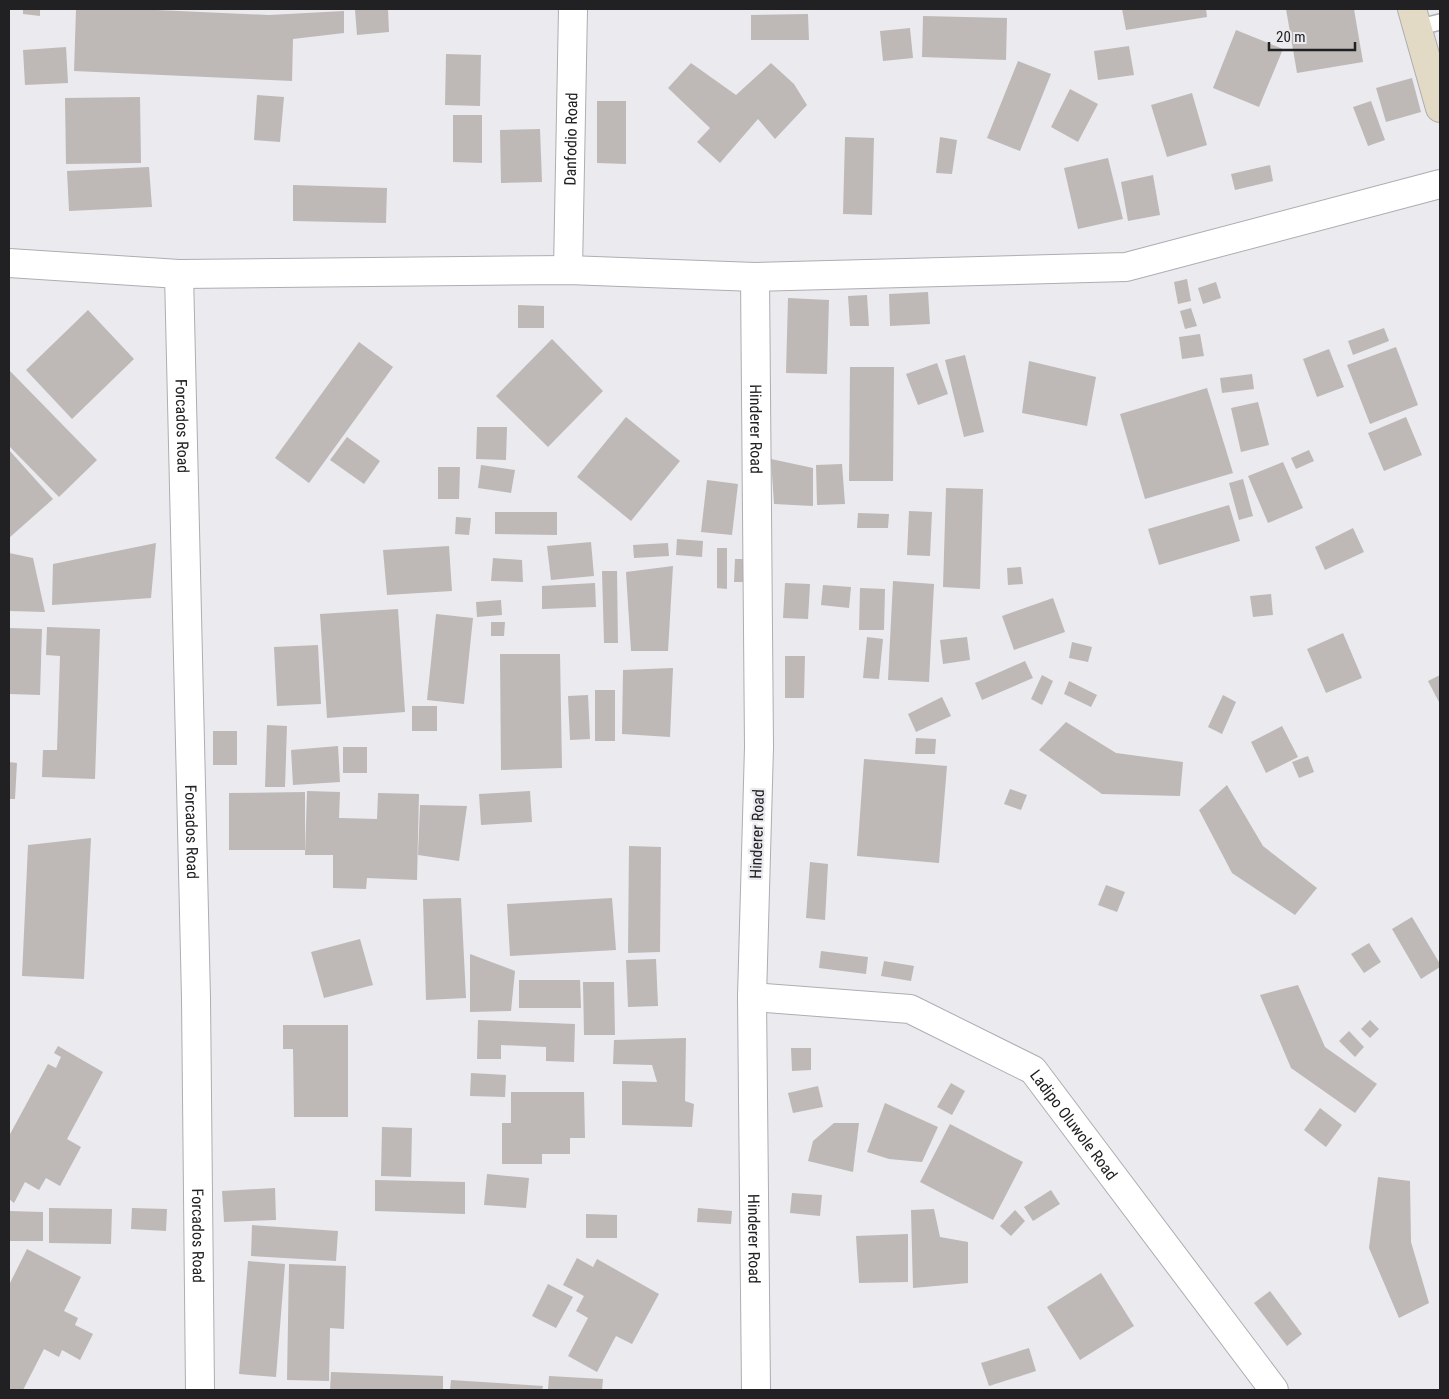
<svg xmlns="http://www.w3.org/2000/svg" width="1449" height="1399" font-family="'Roboto Condensed',sans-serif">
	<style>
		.building { fill: #beb9b7 }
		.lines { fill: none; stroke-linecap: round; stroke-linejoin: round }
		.lane-casing { stroke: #adadb2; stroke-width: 18 }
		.street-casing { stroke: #adadb2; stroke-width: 30 }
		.secondary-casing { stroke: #adadb2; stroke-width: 30 }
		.lane { stroke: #fff; stroke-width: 15 }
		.street { stroke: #fff; stroke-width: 28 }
		.secondary { stroke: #e2dac4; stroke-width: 28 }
		.labels { text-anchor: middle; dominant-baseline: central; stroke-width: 4.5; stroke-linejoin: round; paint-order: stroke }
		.street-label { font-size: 16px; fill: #212123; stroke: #eaeaef }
	</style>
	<rect width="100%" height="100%" fill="#eaeaef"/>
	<g class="building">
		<path d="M23 9H40V16L23 14Z"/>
		<path d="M76 9H134L269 15 344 11V33L293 39 292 81 74 71Z"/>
		<path d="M388 9 389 32 357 35 355 10Z"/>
		<path d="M1122 9H1206L1207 17 1126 30Z"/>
		<path d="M1286 9H1354L1363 62 1297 73Z"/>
		<path d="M808 14 809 40H751V15Z"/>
		<path d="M923 16 1007 18 1006 60 922 57Z"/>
		<path d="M910 28 913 58 883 61 880 31Z"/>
		<path d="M1236 30 1283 49 1259 107 1213 88Z"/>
		<path d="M1129 46 1134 75 1098 80 1094 51Z"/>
		<path d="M66 47 68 83 25 85 23 50Z"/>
		<path d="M446 54 481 55 480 106 445 105Z"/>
		<path d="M1018 61 1051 74 1020 151 987 138Z"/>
		<path d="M691 63 736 95 771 63 794 84 807 105 775 139 758 119 720 163 697 142 710 128 668 88Z"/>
		<path d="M1412 78 1421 112 1386 122 1376 88Z"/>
		<path d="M1070 89 1098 104 1078 142 1051 127Z"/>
		<path d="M1192 93 1207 145 1167 157 1151 105Z"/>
		<path d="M257 95 284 97 280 142 254 140Z"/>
		<path d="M140 97 141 163 66 164 65 98Z"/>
		<path d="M597 101H626V164L597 163Z"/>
		<path d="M1371 101 1385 140 1368 146 1353 107Z"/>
		<path d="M453 115H482V163L453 162Z"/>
		<path d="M540 129 542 182 501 183 500 130Z"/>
		<path d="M845 137 874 138 872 215 843 214Z"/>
		<path d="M940 137 957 140 952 174 936 173Z"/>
		<path d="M1108 158 1123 219 1078 229 1064 168Z"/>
		<path d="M1270 165 1273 181 1235 190 1231 174Z"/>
		<path d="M149 167 152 207 69 211 67 171Z"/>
		<path d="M1153 175 1160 215 1128 221 1121 182Z"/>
		<path d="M293 185 387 188 386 223 293 221Z"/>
		<path d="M1187 279 1191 301 1178 304 1174 282Z"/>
		<path d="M1216 282 1221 298 1203 304 1198 288Z"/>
		<path d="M928 292 930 324 890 326 889 294Z"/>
		<path d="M867 295 869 326H850L848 296Z"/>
		<path d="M788 298 829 300 827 374 786 373Z"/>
		<path d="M518 305 544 306V328H518Z"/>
		<path d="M1191 308 1197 326 1185 329 1180 311Z"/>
		<path d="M88 310 134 359 72 419 26 370Z"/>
		<path d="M1384 328 1389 341 1353 355 1348 341Z"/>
		<path d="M1200 334 1204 356 1182 359 1179 337Z"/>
		<path d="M552 339 603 391 548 447 496 396Z"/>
		<path d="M359 342 393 367 309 483 275 458Z"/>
		<path d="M1396 347 1418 405 1370 424 1347 365Z"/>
		<path d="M1329 349 1344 387 1317 397 1303 359Z"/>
		<path d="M965 355 984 432 964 437 945 360Z"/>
		<path d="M1029 361 1096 377 1087 426 1022 413Z"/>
		<path d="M937 363 948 394 918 405 906 374Z"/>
		<path d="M850 367H894L893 481H849Z"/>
		<path d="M9 370 97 460 59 497 9 446Z"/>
		<path d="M1252 374 1254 389 1222 393 1220 378Z"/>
		<path d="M1207 388 1233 473 1145 499 1120 414Z"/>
		<path d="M1258 402 1269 445 1241 452 1231 408Z"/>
		<path d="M626 417 680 461 631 521 577 477Z"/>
		<path d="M1406 417 1422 455 1384 471 1368 433Z"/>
		<path d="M477 427H507L506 460 476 459Z"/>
		<path d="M347 437 380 461 364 484 330 460Z"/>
		<path d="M9 450 53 499 9 538Z"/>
		<path d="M1309 450 1314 461 1296 469 1291 458Z"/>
		<path d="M771 459 813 468V506L774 504Z"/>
		<path d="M1283 462 1303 508 1268 523 1248 476Z"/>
		<path d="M842 464 845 504 817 505 816 465Z"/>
		<path d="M481 465 515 470 511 493 478 488Z"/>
		<path d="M438 467H460L459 499H438Z"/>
		<path d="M1243 479 1253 516 1239 520 1229 483Z"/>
		<path d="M707 480 738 484 732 535 701 532Z"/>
		<path d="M946 488 983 489 980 589 943 587Z"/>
		<path d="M1229 505 1240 541 1159 565 1148 529Z"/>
		<path d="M909 511 932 512 930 556 907 555Z"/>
		<path d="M495 512H557V535L495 534Z"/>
		<path d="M858 513 889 514 888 528H857Z"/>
		<path d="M456 517 471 518 469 535 455 534Z"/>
		<path d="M1353 528 1364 552 1325 570 1315 547Z"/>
		<path d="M677 539 703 541 702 557 676 555Z"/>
		<path d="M591 542 594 576 551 580 547 546Z"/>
		<path d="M156 543 151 598 52 605 53 564Z"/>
		<path d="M668 543 669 556 634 558 633 545Z"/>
		<path d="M449 546 452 591 387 595 383 550Z"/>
		<path d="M717 548H727V589L717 588Z"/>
		<path d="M9 553 33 558 45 612 9 611Z"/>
		<path d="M493 558 522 560 523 582 491 581Z"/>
		<path d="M735 559H744V582H734Z"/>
		<path d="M673 566 668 651H631L626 572Z"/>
		<path d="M1021 567 1023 584 1008 585 1007 568Z"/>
		<path d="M602 571H617L618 643H604Z"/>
		<path d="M893 581 934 584 929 682 888 680Z"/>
		<path d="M595 583 596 607 542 609V586Z"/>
		<path d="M785 583 810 584 808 619 783 618Z"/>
		<path d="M823 585 851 587 849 608 821 605Z"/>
		<path d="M860 588 885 589 884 630H859Z"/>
		<path d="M1271 594 1273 615 1253 617 1250 596Z"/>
		<path d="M1053 598 1065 632 1014 650 1002 616Z"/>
		<path d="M501 600 502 615 477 617 476 602Z"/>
		<path d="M398 609 405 712 327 718 320 614Z"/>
		<path d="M436 614 473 618 464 704 427 700Z"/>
		<path d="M491 622H505L504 636H491Z"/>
		<path d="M47 627 100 629 95 779 42 777 43 750H57L60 656 46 655Z"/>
		<path d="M9 628 42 629 40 695 9 694Z"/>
		<path d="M1343 633 1362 678 1326 693 1307 649Z"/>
		<path d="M867 637 883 639 879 679 863 678Z"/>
		<path d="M967 637 970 660 943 664 940 640Z"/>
		<path d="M1072 642 1092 647 1088 662 1069 658Z"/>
		<path d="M318 645 321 704 277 706 274 647Z"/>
		<path d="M500 654H560L562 768 501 770Z"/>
		<path d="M785 656H805L804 698H785Z"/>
		<path d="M1025 661 1033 678 982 700 975 683Z"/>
		<path d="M673 668 670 737 622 734 623 670Z"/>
		<path d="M1042 675 1053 681 1042 705 1031 699Z"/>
		<path d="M1440 675V704L1428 681Z"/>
		<path d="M1069 681 1097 695 1091 707 1064 694Z"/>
		<rect x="595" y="690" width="20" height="51"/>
		<path d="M588 695 590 739 570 740 568 696Z"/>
		<path d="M1223 695 1236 702 1222 734 1208 727Z"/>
		<path d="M942 697 951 716 916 732 908 714Z"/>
		<rect x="412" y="706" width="25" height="25"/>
		<path d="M1066 722 1116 753 1183 762 1180 796 1102 794 1039 750Z"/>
		<path d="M267 725 287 726 285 787H265Z"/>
		<path d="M1282 726 1298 757 1266 773 1251 742Z"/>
		<rect x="213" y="731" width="24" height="34"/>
		<path d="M916 738 936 739 935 754H915Z"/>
		<path d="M338 746 340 782 293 785 291 750Z"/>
		<rect x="343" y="747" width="24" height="26"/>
		<path d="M1308 756 1314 772 1299 778 1292 762Z"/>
		<path d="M864 759 947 766 939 863 857 856Z"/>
		<path d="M9 762 17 763 15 799H9Z"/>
		<path d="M1227 785 1263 846 1317 888 1295 915 1232 873 1199 810Z"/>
		<path d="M1010 789 1027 795 1021 810 1004 804Z"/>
		<path d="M307 791 340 792 339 818 377 819 378 793 419 794 417 880 367 878 366 889 333 888V855H305Z"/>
		<path d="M530 791 532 822 481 825 479 794Z"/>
		<path d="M305 792V850H229V793Z"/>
		<path d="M420 805 467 806 459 861 418 855Z"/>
		<path d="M91 838 84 979 22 976 28 845Z"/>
		<path d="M629 846 661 847 660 952 628 953Z"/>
		<path d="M810 862 828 864 825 920 806 918Z"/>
		<path d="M1106 885 1125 892 1117 912 1098 905Z"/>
		<path d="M461 898 466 998 426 1000 423 899Z"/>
		<path d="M612 898 616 950 510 956 507 904Z"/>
		<path d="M1412 917 1440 964V967L1421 979 1392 929Z"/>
		<path d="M360 939 373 985 324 998 311 952Z"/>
		<path d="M1369 943 1381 962 1364 973 1351 954Z"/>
		<path d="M821 951 868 957 866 974 819 968Z"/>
		<path d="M470 954 515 971 511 1011 470 1012Z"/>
		<path d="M656 959 658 1006 628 1007 626 960Z"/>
		<path d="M884 961 914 966 911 981 881 976Z"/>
		<path d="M519 980H580L581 1008H519Z"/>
		<path d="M583 982H614L615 1035H584Z"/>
		<path d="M1298 985 1325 1047 1377 1084 1355 1113 1291 1068 1260 995Z"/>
		<path d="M478 1020 575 1024 574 1062 546 1061V1047L501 1045V1059H477Z"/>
		<path d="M1370 1020 1379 1029 1370 1038 1361 1029Z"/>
		<path d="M283 1025H348V1117H294L293 1049H283Z"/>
		<path d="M1349 1031 1364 1047 1355 1057 1339 1041Z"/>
		<path d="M686 1038 685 1101 694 1104 692 1127 622 1125V1081L657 1082 652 1065 613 1064 614 1040Z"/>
		<path d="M58 1046 103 1072 67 1139 81 1147 60 1186 46 1178 39 1190 25 1182 14 1203 9 1199V1136L48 1064 56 1068 61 1057 54 1053Z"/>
		<path d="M791 1048H811V1070L792 1071Z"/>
		<path d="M471 1073 506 1075 505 1097 470 1096Z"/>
		<path d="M951 1083 965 1091 952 1115 937 1107Z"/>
		<path d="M818 1086 823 1107 793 1113 788 1093Z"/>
		<path d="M511 1092H584L585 1138H570V1154H542V1164H502V1123H511Z"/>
		<path d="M885 1103 938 1127 922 1162 889 1159 867 1152Z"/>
		<path d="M1320 1108 1342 1125 1326 1147 1304 1130Z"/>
		<path d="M834 1123H859L853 1172 808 1161 813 1141Z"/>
		<path d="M950 1124 1023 1162 993 1220 920 1182Z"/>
		<path d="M382 1127 412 1128 411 1177 381 1176Z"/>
		<path d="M487 1174 529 1178 526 1208 484 1205Z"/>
		<path d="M1378 1177 1410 1181 1411 1242 1429 1303 1399 1318 1369 1248Z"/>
		<path d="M375 1180 465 1182V1214L375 1211Z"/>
		<path d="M275 1188 276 1220 224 1222 222 1191Z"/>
		<path d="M1051 1190 1060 1204 1033 1221 1024 1207Z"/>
		<path d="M792 1193 822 1195 820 1216 790 1213Z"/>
		<path d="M49 1208 112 1209 111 1244 49 1243Z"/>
		<path d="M132 1208 167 1209 166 1231 131 1229Z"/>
		<path d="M698 1208 732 1211 731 1224 697 1222Z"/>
		<path d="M934 1209 940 1237 968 1242V1283L913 1288 911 1210Z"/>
		<path d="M1015 1210 1025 1221 1011 1236 1000 1226Z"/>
		<path d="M9 1211 43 1212V1241H9Z"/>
		<path d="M586 1214 617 1215V1238H586Z"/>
		<path d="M252 1225 338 1231 336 1261 251 1256Z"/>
		<path d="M908 1234V1282L859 1283 856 1236Z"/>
		<path d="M27 1249 81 1277 64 1311 78 1318 75 1325 93 1334 80 1360 62 1350 59 1357 44 1349 23 1390H9V1285Z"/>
		<path d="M577 1258 593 1267 597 1259 659 1294 632 1344 616 1336 597 1372 568 1356 588 1318 576 1311 584 1296 563 1285Z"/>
		<path d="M248 1261 285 1264 276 1377 239 1374Z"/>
		<path d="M289 1264 346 1266 344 1329 330 1328 329 1381 287 1380Z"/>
		<path d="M1101 1273 1134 1326 1080 1360 1047 1307Z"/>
		<path d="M548 1284 573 1297 556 1328 532 1316Z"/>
		<path d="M1270 1291 1302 1334 1287 1346 1254 1303Z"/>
		<path d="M1029 1348 1036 1371 989 1386 981 1363Z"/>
		<path d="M331 1372 443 1376V1390H330Z"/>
		<path d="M549 1376 603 1379 602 1390H548Z"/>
		<path d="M451 1380 543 1386 542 1390H450Z"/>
	</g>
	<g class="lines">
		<g class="lane-casing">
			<path id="lane" d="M1416 28 1440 22"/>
		</g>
		<g class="street-casing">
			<g id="street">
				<path d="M9 263 179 274 568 270 755 277 1126 267 1440 184"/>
				<path id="s1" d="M568 270 573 9"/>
				<path id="s2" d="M179 274 196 998 200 1390"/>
				<path id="s3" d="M755 277 759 747 752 997 756 1390"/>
				<path id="s4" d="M752 997 910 1009 1033 1070 1274 1390"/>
			</g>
		</g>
		<g class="secondary-casing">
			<path id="secondary" d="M1412 9 1440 108"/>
		</g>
		<use href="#lane" class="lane"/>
		<use href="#street" class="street"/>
		<use href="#secondary" class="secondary"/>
	</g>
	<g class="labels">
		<g class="street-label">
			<text stroke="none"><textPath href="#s1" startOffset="131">Danfodio Road</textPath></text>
			<text stroke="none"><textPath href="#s2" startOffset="152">Forcados Road</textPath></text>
			<text stroke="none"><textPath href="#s3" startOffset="152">Hinderer Road</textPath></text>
			<text stroke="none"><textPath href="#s2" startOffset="558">Forcados Road</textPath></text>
			<text transform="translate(757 834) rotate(-88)">Hinderer Road</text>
			<text stroke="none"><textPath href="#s4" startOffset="364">Ladipo Oluwole Road</textPath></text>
			<text stroke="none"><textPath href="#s2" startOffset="962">Forcados Road</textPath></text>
			<text stroke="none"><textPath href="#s3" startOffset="962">Hinderer Road</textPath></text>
		</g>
	</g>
	<rect width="1449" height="1399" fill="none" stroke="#212123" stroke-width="20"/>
	<path d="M1269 42v8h86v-8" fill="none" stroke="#212123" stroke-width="2.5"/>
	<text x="1276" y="42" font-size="15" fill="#212123" stroke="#eaeaef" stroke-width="4" paint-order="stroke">20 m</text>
</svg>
